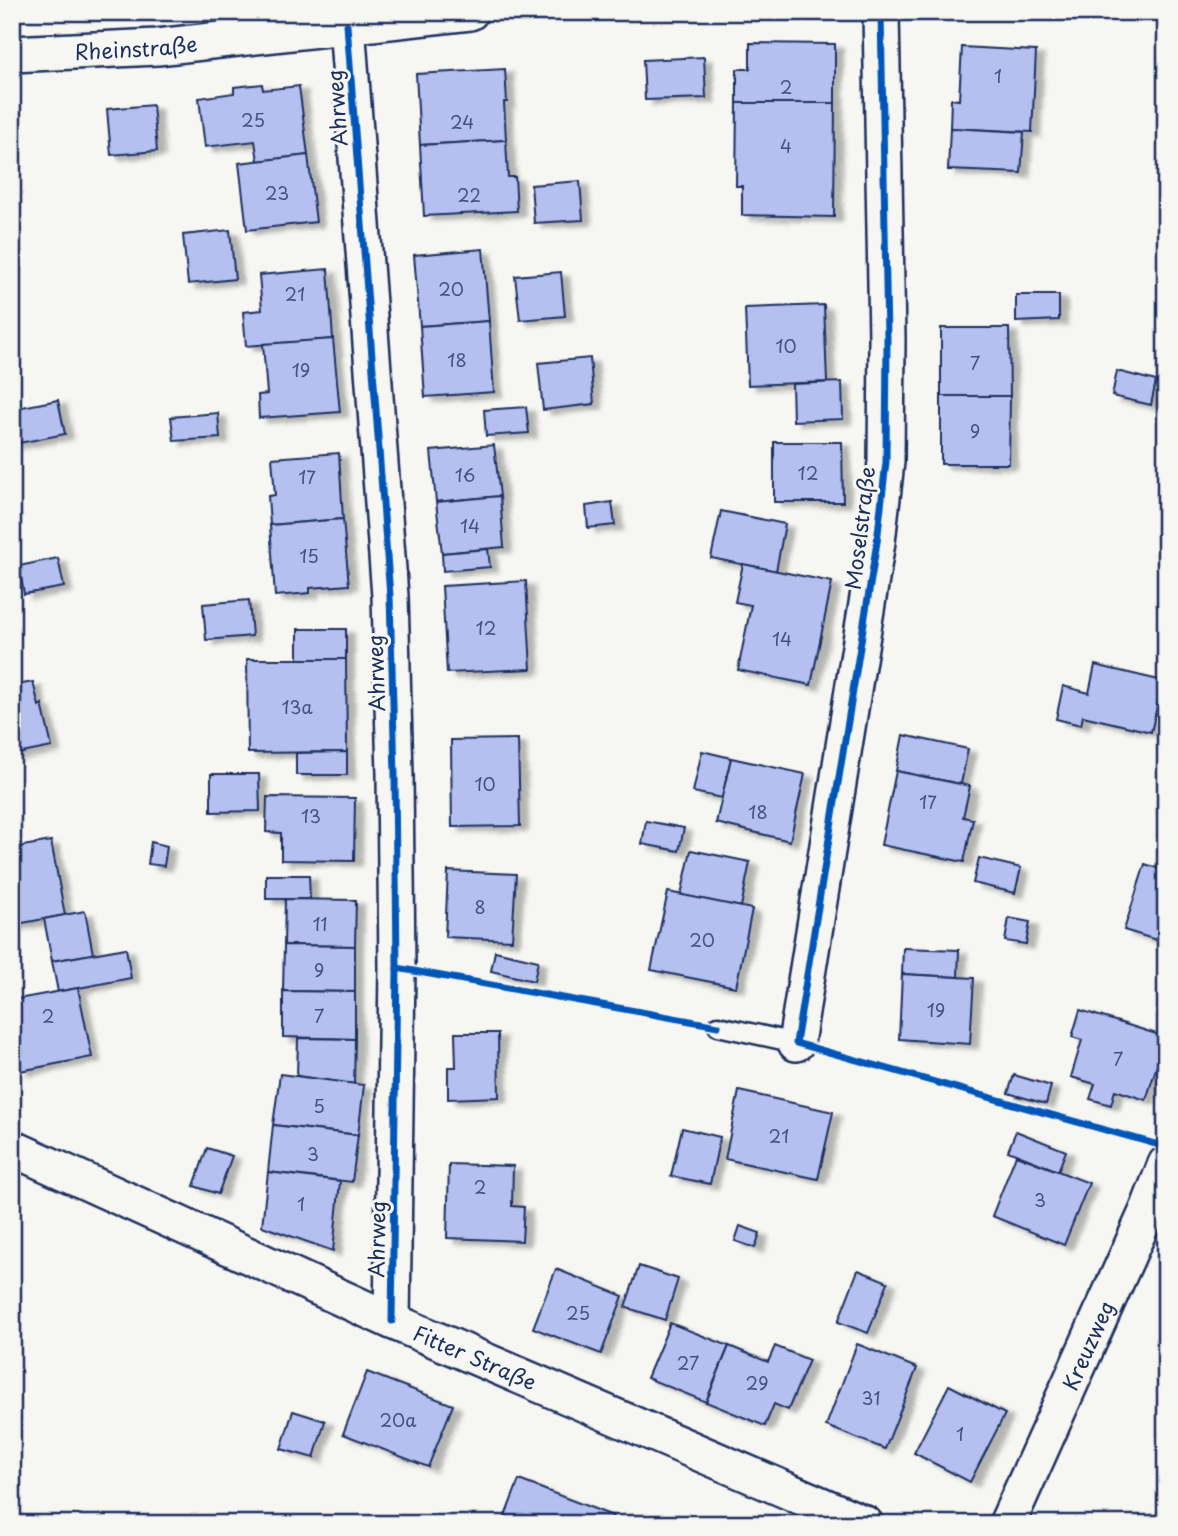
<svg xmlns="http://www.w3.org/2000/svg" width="1178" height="1536" font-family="'Playpen Sans',sans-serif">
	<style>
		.building { fill: #b5c0f1; stroke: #1b2f5e; stroke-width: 2; filter: url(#shadow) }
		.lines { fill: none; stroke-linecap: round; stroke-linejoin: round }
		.lane-casing { stroke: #1b2f5e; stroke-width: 23 }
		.street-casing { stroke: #1b2f5e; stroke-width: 40 }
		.lane { stroke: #f6f6f2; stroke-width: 18 }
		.street { stroke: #f6f6f2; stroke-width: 35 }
		.cycleway-casing { stroke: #f6f6f2; stroke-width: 11 }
		.cycleway { stroke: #0057b8; stroke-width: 7 }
		.labels { text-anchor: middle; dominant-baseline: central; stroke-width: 6; stroke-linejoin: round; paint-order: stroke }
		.number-label { font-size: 18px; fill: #425383 }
		.street-label { font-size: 21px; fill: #1b2f5e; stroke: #f6f6f2 }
	</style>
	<defs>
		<filter id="shadow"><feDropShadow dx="8" dy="4.5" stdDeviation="2" flood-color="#0004"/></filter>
	</defs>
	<rect width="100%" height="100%" fill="#f6f6f2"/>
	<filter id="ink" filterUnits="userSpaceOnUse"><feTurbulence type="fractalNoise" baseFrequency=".0143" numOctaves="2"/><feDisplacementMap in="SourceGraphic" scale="14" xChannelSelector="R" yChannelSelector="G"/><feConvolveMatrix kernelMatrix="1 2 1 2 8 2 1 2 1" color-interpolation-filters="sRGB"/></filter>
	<g filter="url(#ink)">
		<g class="building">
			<path d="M750 43 835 44V103H737V69H750Z"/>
			<path d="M962 47 1036 51 1032 132 950 128 951 99 959 100Z"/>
			<path d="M704 57 706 98 645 100 643 60Z"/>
			<path d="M505 69 507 102H504L506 140 420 145 416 74Z"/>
			<path d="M262 84 263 90 299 86 308 155 258 161 255 141 205 147 199 98 234 93V87Z"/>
			<path d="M737 103H835L834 217 742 215V186H736Z"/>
			<path d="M153 105 157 151 111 155 107 109Z"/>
			<path d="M950 128 1024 132 1021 173 948 170Z"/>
			<path d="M506 140 508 177H515L517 211 424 216 420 145Z"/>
			<path d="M308 155 316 222 247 230 239 163Z"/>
			<path d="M580 181 583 220 534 223 531 185Z"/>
			<path d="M230 230 235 279 188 284 183 235Z"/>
			<path d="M483 249 489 321 420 326 414 255Z"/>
			<path d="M328 269 333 339 246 346 243 312 262 310 259 275Z"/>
			<path d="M561 272 565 316 520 320 515 276Z"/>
			<path d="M1016 295H1059V320L1016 322Z"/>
			<path d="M824 305 827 382 748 385 745 308Z"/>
			<path d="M489 321 494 392 425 397 420 326Z"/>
			<path d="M941 328H1009L1010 396H941Z"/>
			<path d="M333 339 340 412 259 418 258 395 267 394 263 344Z"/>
			<path d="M590 358 594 404 543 410 538 363Z"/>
			<path d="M1117 371 1156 381 1151 405 1112 396Z"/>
			<path d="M842 382 843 419 793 421 792 384Z"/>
			<path d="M941 396H1010L1009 464H941Z"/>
			<path d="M58 400 65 434 14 444 12 409Z"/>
			<path d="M526 407 529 433 486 436 484 410Z"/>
			<path d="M218 413 220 438 174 441 171 417Z"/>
			<path d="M774 442H842L843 502H774Z"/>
			<path d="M494 445 500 496 436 502 431 451Z"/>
			<path d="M339 453 343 519 270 525 268 496 275 495 272 458Z"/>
			<path d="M500 496 504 547 442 553 436 502Z"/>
			<path d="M612 502 615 525 588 528 586 506Z"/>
			<path d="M721 511 785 524 776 571 711 558Z"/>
			<path d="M343 519 349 585 310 588V593L275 596 270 525Z"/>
			<path d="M488 549 490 567 443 571 442 553Z"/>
			<path d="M58 558 64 587 24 594 19 566Z"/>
			<path d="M743 564 832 582 811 685 738 670 751 605 735 602Z"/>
			<path d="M526 581 531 669 447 673 442 586Z"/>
			<path d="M249 600 252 636 206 640 203 604Z"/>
			<rect x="298" y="629" width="48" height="30"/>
			<path d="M247 659H346L347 752 248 753Z"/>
			<path d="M1095 665 1163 681 1151 732 1083 716 1081 725 1056 719 1063 686 1089 693Z"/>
			<path d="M33 682 39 706 42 704 52 747 12 755V686Z"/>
			<path d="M903 735 968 749 961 784 896 771Z"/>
			<path d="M518 739 520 826 452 827 451 740Z"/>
			<path d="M702 751 731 758 722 798 693 792Z"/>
			<path d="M347 752V775H296V753Z"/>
			<path d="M731 758 805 774 790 841 716 823Z"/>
			<path d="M896 771 970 786 963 817 973 819 964 862 881 845Z"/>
			<path d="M211 774H259L260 811 211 812Z"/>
			<path d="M267 797 355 798 354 861 281 860V833L266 832Z"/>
			<path d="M646 821 684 828 679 851 642 844Z"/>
			<path d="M51 841 65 915 12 925V848Z"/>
			<path d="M151 842 167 846 164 866 148 864Z"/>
			<path d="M691 850 750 862 741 907 681 895Z"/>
			<path d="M979 858 1021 868 1015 893 973 883Z"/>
			<path d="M1145 864 1166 871V943L1124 930Z"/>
			<path d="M448 871 516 874 512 940 445 937Z"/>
			<path d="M266 875H309L310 899H266Z"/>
			<path d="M668 892 752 909 736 987 651 970Z"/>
			<path d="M285 899 356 900 355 946 284 945Z"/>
			<path d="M85 911 93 954 52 961 44 919Z"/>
			<path d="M1009 918 1030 922 1026 944 1005 941Z"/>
			<path d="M284 945 355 946V992L283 991Z"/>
			<path d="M126 948 131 978 58 992 52 961Z"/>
			<path d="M903 948 959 950 958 977 902 974Z"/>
			<path d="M495 951 538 961 534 981 491 971Z"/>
			<path d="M902 974 974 978 970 1044 899 1039Z"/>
			<path d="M78 988 92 1057 20 1071 12 1030V1000Z"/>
			<path d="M283 991 355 992V1039L283 1037Z"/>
			<path d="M1080 1010 1166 1037 1146 1100 1115 1090 1111 1105 1090 1099 1095 1084 1071 1077 1082 1040 1072 1037Z"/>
			<path d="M455 1033H498L499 1097 448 1099V1067H456Z"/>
			<path d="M298 1038 355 1039 354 1084 297 1076Z"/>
			<path d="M280 1074 364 1085 358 1135 273 1125Z"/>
			<path d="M1014 1075 1051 1086 1046 1104 1008 1093Z"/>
			<path d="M739 1091 833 1112 818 1179 725 1159Z"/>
			<path d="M273 1125 358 1135 352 1182 268 1172Z"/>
			<path d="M682 1128 720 1137 710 1184 671 1176Z"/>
			<path d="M1016 1131 1066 1151 1058 1171 1008 1151Z"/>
			<path d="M207 1148 232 1156 218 1194 194 1186Z"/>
			<path d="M1016 1155 1089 1183 1064 1245 992 1216Z"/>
			<path d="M449 1164 513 1166 512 1206 524 1207 522 1241 447 1238Z"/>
			<path d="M268 1172 340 1181 333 1251 262 1226Z"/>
			<path d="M740 1226 760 1233 755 1248 735 1241Z"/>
			<path d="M639 1266 678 1279 665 1320 625 1307Z"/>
			<path d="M556 1269 623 1296 601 1354 533 1328Z"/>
			<path d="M858 1270 888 1282 868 1333 838 1322Z"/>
			<path d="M670 1323 729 1346 706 1402 647 1378Z"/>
			<path d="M857 1344 917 1368 885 1449 826 1426Z"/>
			<path d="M729 1346 768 1362 775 1346 809 1360 788 1410 774 1404 765 1426 706 1402Z"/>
			<path d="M367 1372 453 1405 428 1467 343 1434Z"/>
			<path d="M949 1385 1005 1414 970 1482 914 1453Z"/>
			<path d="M293 1411 325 1421 314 1458 281 1449Z"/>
			<path d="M519 1480 613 1516 610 1524H502Z"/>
		</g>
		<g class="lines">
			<g class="lane-casing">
				<path id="lane" d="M718 1026 796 1043"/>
			</g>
			<g class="street-casing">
				<g id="street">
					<path d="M347 25 390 596 395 775 397 968 392 1321"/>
					<path id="s1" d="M12 54 157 47 470 12"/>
					<path d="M796 1043 877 542 886 462 887 339 881 12"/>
					<path id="s2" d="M12 1148 392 1321 865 1524"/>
					<path id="s3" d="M1007 1524 1148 1210 1166 1164"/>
				</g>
			</g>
			<use href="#lane" class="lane"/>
			<use href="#street" class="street"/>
			<g class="cycleway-casing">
				<g id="cycleway">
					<path d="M881 12 887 339 886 462 877 542 796 1043 1166 1147"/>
					<path d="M347 25 390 596 395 775 397 968 392 1321"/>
					<path d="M397 968 718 1026"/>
				</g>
			</g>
			<use href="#cycleway" class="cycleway"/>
		</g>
	</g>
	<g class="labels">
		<g class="number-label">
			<text x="998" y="75">1</text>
			<text x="786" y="86">2</text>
			<text x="253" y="119">25</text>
			<text x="462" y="121">24</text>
			<text x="786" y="145">4</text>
			<text x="277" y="192">23</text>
			<text x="469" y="194">22</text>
			<text x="451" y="288">20</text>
			<text x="295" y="293">21</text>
			<text x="786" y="345">10</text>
			<text x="457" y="359">18</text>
			<text x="975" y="362">7</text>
			<text x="301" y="369">19</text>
			<text x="975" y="430">9</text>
			<text x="808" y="472">12</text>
			<text x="465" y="474">16</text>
			<text x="307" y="476">17</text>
			<text x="470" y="525">14</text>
			<text x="309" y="555">15</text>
			<text x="486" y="627">12</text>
			<text x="782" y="638">14</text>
			<text x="297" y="706">13a</text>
			<text x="485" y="783">10</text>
			<text x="928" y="801">17</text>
			<text x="758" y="811">18</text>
			<text x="311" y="815">13</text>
			<text x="480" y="906">8</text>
			<text x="320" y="923">11</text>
			<text x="702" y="939">20</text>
			<text x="319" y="969">9</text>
			<text x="936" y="1009">19</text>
			<text x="48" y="1015">2</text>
			<text x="319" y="1015">7</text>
			<text x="1118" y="1058">7</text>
			<text x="319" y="1105">5</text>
			<text x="779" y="1135">21</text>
			<text x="313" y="1153">3</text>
			<text x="480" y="1186">2</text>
			<text x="1040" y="1199">3</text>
			<text x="301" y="1203">1</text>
			<text x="578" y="1312">25</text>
			<text x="688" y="1362">27</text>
			<text x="757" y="1382">29</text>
			<text x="871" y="1397">31</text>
			<text x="398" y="1419">20a</text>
			<text x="960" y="1433">1</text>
		</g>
		<g class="street-label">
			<text stroke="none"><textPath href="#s1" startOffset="124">Rheinstraße</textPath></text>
			<text transform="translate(336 108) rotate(-94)">Ahrweg</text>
			<text transform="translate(859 528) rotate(-83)">Moselstraße</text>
			<text transform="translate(375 673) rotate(-92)">Ahrweg</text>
			<text transform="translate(376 1239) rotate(-89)">Ahrweg</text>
			<text stroke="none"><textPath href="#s3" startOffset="196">Kreuzweg</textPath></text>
			<text stroke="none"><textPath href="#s2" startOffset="508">Fitter Straße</textPath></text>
		</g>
	</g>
	<rect width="1178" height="1536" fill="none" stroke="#f6f6f2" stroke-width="42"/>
	<rect x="21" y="21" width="1136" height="1494" fill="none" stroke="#1b2f5e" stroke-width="2.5" filter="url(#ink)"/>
</svg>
